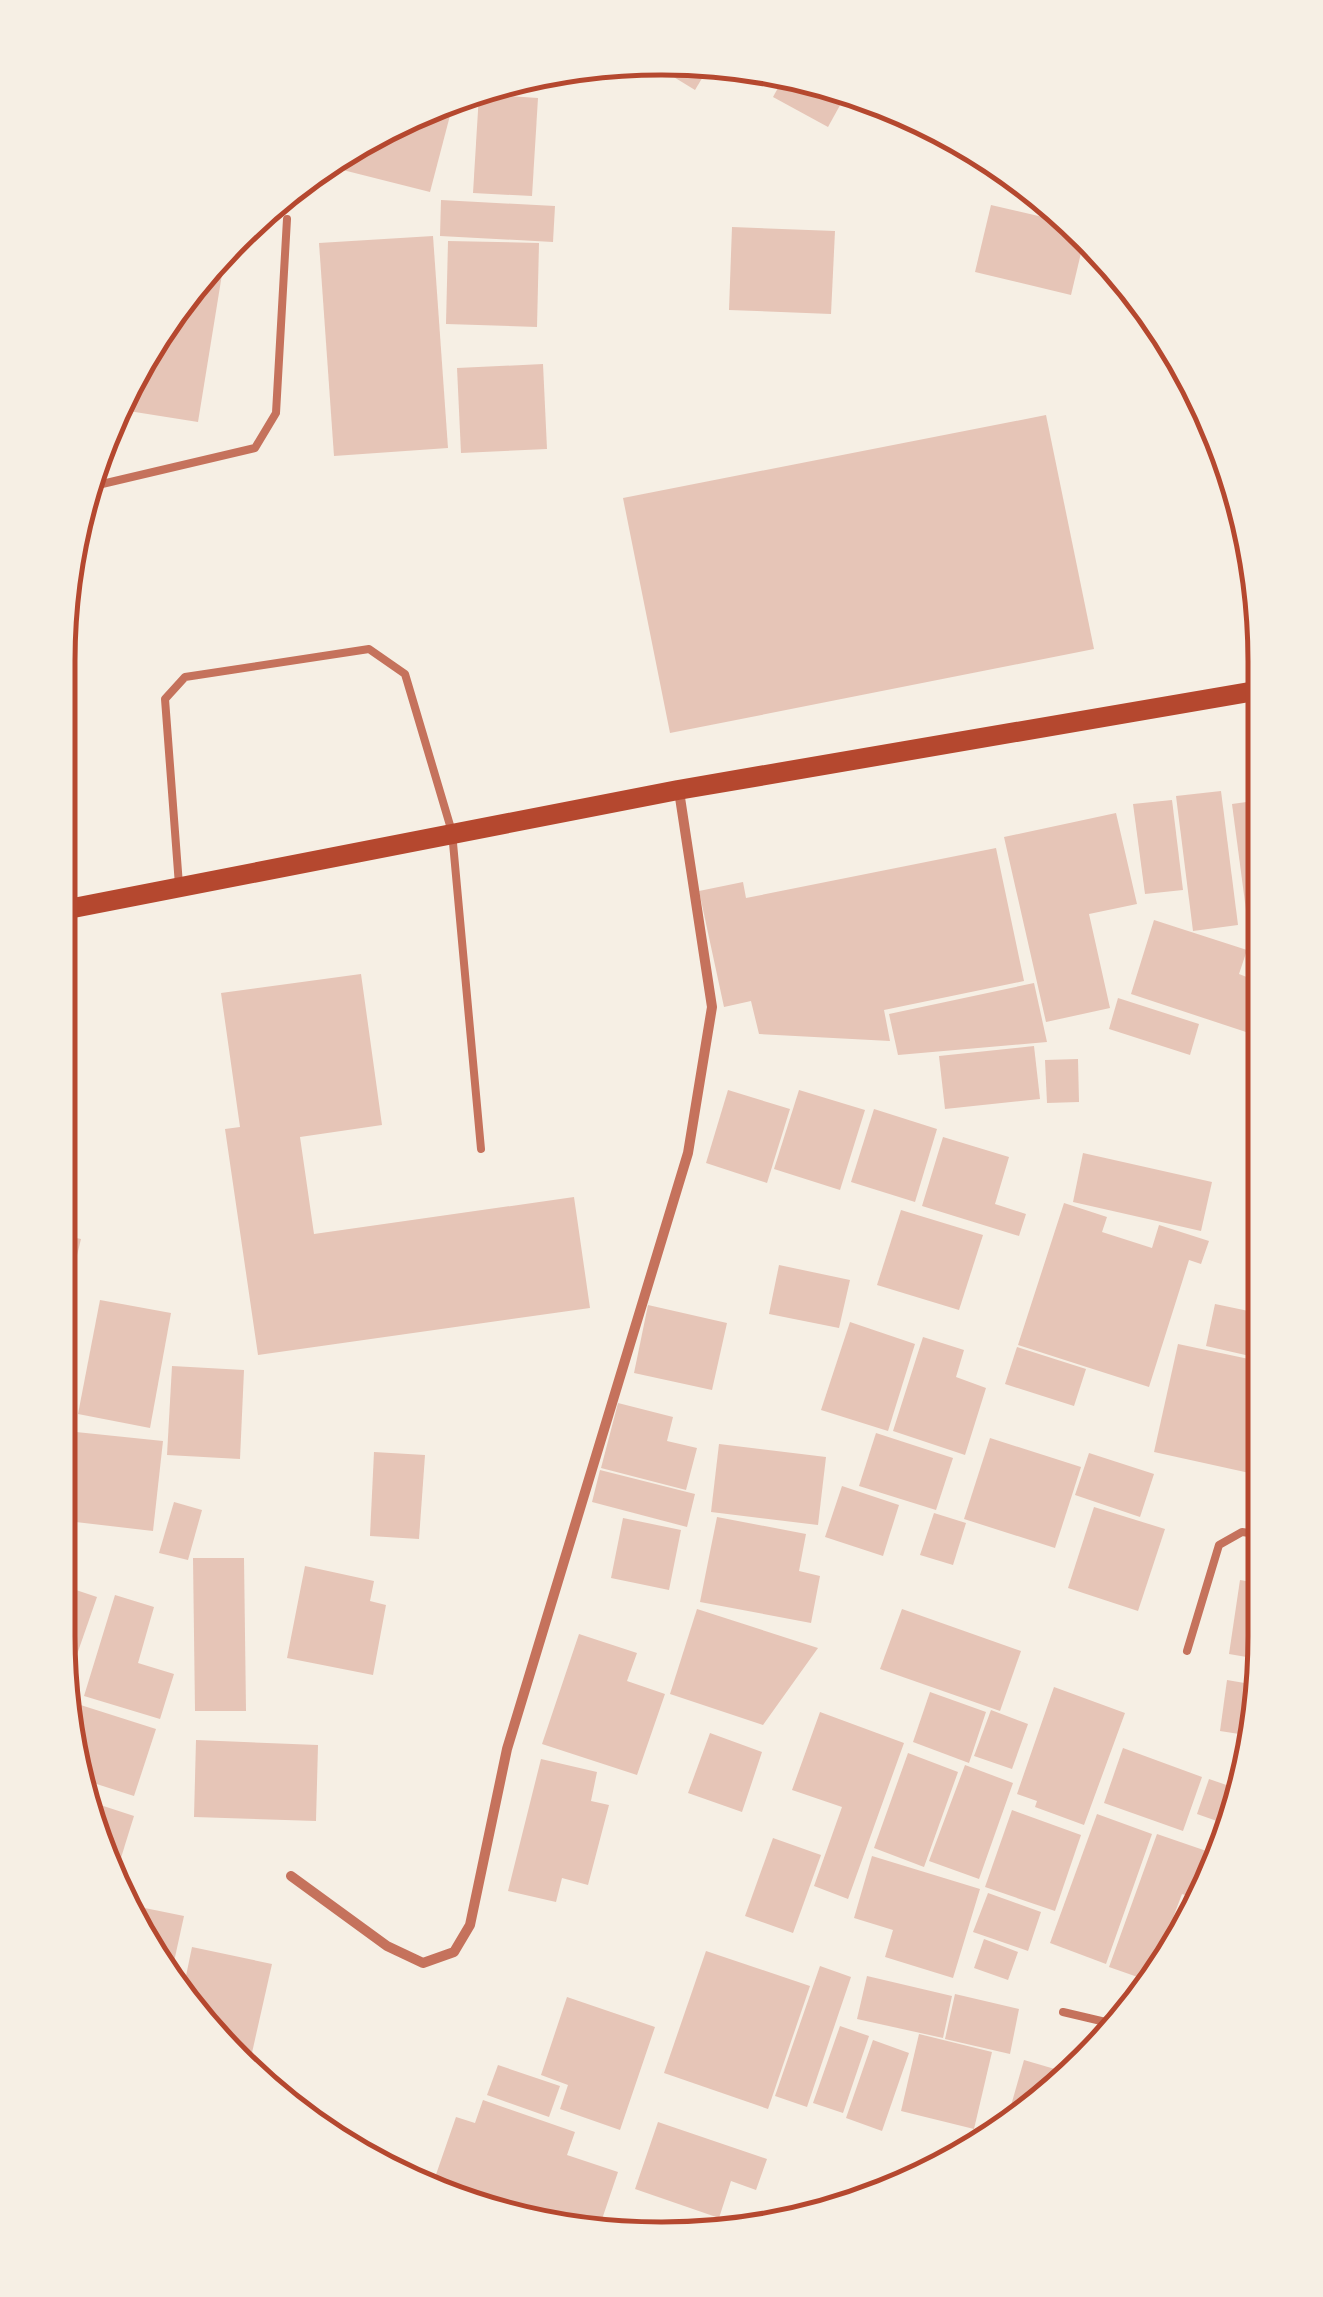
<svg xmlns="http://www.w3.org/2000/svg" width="1323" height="2297" font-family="Merriweather,serif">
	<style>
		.building { fill: #e6c5b7 }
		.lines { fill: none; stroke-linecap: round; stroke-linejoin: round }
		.service { stroke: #c5725c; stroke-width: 8 }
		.minor { stroke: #c5725c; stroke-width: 10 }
		.secondary { stroke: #b5482f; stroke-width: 20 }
		.rim { fill: none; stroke: #b5482f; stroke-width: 5 }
	</style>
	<rect width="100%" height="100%" fill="#f6efe4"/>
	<g class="building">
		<path d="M710 65 695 90 659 68Z"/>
		<path d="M784 77 844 98 828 127 773 97Z"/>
		<path d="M479 94 538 98 532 196 473 193Z"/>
		<path d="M453 104 430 192 327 166Z"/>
		<path d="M441 200 555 206 553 242 440 236Z"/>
		<path d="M991 205 1077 225 1086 232 1071 295 975 272Z"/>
		<path d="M732 227 835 231 831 314 729 310Z"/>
		<path d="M433 236 448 448 334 456 319 243Z"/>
		<path d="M448 241 539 243 537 327 446 324Z"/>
		<path d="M224 262 198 422 116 409 139 359Z"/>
		<path d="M543 364 547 449 461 453 457 368Z"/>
		<path d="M1046 415 1094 649 670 733 623 498Z"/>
		<path d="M1221 791 1238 925 1193 931 1176 796Z"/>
		<path d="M1172 800 1183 890 1145 894 1133 804Z"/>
		<path d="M1261 800 1262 924 1248 925 1232 804Z"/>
		<path d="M1116 813 1137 904 1089 914 1110 1008 1046 1022 1004 837Z"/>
		<path d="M996 848 1024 981 884 1010 890 1041 759 1034 751 1001 724 1007 699 891 743 882 746 898Z"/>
		<path d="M1154 920 1247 950 1239 974 1262 983 1246 1032 1131 994Z"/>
		<path d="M361 974 382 1125 300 1137 314 1234 574 1197 590 1308 258 1355 225 1129 240 1127 221 993Z"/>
		<path d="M1034 983 1047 1042 898 1055 889 1014Z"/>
		<path d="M1118 998 1199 1024 1190 1055 1109 1029Z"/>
		<path d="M1034 1046 1040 1099 945 1109 939 1056Z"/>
		<path d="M1078 1059 1079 1102 1047 1103 1045 1060Z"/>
		<path d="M728 1090 790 1109 767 1183 706 1163Z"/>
		<path d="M799 1090 865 1110 840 1190 774 1169Z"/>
		<path d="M874 1109 937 1129 915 1202 851 1182Z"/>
		<path d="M943 1137 1009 1157 995 1204 1026 1214 1019 1236 922 1206Z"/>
		<path d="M1083 1153 1212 1182 1201 1231 1073 1202Z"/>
		<path d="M1064 1203 1107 1217 1102 1232 1152 1248 1159 1225 1209 1241 1201 1264 1189 1260 1149 1387 1018 1345Z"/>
		<path d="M901 1210 983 1235 959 1310 877 1285Z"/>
		<path d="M58 1234 81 1239 59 1329 58 1328Z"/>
		<path d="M779 1265 850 1280 839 1328 769 1314Z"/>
		<path d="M100 1300 171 1313 150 1428 78 1414Z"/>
		<path d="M1215 1304 1263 1314V1359L1206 1346Z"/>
		<path d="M648 1305 727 1323 712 1390 634 1373Z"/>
		<path d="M850 1322 915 1344 888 1431 821 1410Z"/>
		<path d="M923 1337 964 1350 956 1377 986 1388 965 1455 893 1431Z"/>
		<path d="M1178 1344 1263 1362V1430L1254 1474 1154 1452Z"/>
		<path d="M1017 1347 1086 1369 1074 1406 1005 1384Z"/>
		<path d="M172 1366 244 1370 240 1459 167 1455Z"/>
		<path d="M618 1403 673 1417 667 1441 697 1448 686 1490 601 1468Z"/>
		<path d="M76 1432 163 1441 153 1531 67 1521Z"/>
		<path d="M876 1433 953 1458 936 1510 859 1486Z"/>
		<path d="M990 1438 1081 1467 1055 1548 964 1519Z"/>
		<path d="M719 1444 826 1457 818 1525 711 1512Z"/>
		<path d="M374 1452 425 1455 419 1539 370 1536Z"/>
		<path d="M1089 1453 1154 1474 1140 1517 1075 1495Z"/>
		<path d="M600 1470 695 1494 687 1527 592 1502Z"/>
		<path d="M842 1486 899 1505 883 1556 825 1537Z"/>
		<path d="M174 1502 202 1510 188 1560 159 1553Z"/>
		<path d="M1094 1507 1165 1529 1138 1611 1068 1588Z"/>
		<path d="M934 1513 966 1523 953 1565 920 1555Z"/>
		<path d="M717 1517 806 1534 799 1571 820 1576 811 1623 700 1602Z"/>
		<path d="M623 1518 681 1530 669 1590 611 1578Z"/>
		<path d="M193 1558H244L246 1711H195Z"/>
		<path d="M305 1566 374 1581 370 1601 386 1605 373 1675 287 1658Z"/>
		<path d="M1240 1580 1264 1584V1660L1229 1654Z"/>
		<path d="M58 1584 97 1597 66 1686 58 1635Z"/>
		<path d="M115 1595 154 1607 138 1663 174 1674 160 1719 84 1696Z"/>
		<path d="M697 1609 818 1648 763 1725 670 1694Z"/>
		<path d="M902 1609 1021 1651 1000 1711 880 1669Z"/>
		<path d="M579 1634 637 1653 627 1681 665 1694 637 1775 542 1744Z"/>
		<path d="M1227 1680 1262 1686 1252 1736 1220 1731Z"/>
		<path d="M1054 1687 1125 1713 1084 1825 1035 1807 1037 1801 1017 1794Z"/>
		<path d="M930 1692 986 1712 969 1763 913 1742Z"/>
		<path d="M68 1701 156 1729 134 1796 81 1779Z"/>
		<path d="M991 1710 1028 1724 1012 1769 974 1756Z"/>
		<path d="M820 1712 904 1743 848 1899 814 1886 842 1807 792 1790Z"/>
		<path d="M710 1733 762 1752 742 1812 688 1793Z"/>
		<path d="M196 1740 318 1745 316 1821 194 1817Z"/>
		<path d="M1246 1747 1250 1748 1242 1786 1233 1783Z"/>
		<path d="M1123 1748 1202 1777 1183 1831 1104 1803Z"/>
		<path d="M908 1753 958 1772 924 1867 874 1848Z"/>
		<path d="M541 1759 597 1772 591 1801 609 1805 588 1885 562 1878 556 1902 508 1891Z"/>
		<path d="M965 1765 1013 1783 979 1879 929 1861Z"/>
		<path d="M1209 1779 1241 1790 1234 1827 1197 1814Z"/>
		<path d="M85 1800 134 1816 115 1877 89 1829Z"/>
		<path d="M1012 1810 1081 1835 1055 1911 985 1887Z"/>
		<path d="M1097 1814 1152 1834 1106 1964 1050 1943Z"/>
		<path d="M1157 1834 1221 1856 1201 1901 1182 1894 1149 1981 1109 1967Z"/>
		<path d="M773 1838 821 1855 793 1933 745 1916Z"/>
		<path d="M872 1856 980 1889 953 1978 885 1957 893 1930 854 1918Z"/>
		<path d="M988 1893 1041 1912 1028 1951 973 1932Z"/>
		<path d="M130 1905 184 1916 170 1980 137 1918Z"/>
		<path d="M984 1939 1018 1952 1008 1980 974 1968Z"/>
		<path d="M192 1947 272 1964 249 2066 181 2000Z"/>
		<path d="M706 1951 810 1986 768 2109 664 2073Z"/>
		<path d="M820 1966 851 1977 807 2107 775 2096Z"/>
		<path d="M867 1976 952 1996 943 2038 857 2019Z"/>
		<path d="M955 1994 1019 2009 1010 2054 945 2039Z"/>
		<path d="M567 1997 655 2027 620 2130 560 2109 568 2085 541 2075Z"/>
		<path d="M840 2026 869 2036 843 2113 813 2103Z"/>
		<path d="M919 2034 992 2052 974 2129 901 2111Z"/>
		<path d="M873 2040 909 2053 882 2131 846 2118Z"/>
		<path d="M1077 2051 1088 2054 1069 2078Z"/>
		<path d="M1024 2060 1065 2072 1060 2090 1006 2123Z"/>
		<path d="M498 2065 560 2086 549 2117 487 2095Z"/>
		<path d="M483 2100 575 2132 567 2155 618 2172 599 2228 505 2219 432 2186 456 2117 475 2123Z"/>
		<path d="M658 2122 767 2159 756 2190 731 2181 719 2218 635 2189Z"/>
	</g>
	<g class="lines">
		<g class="service">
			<path d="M85 488 255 448 276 413 287 219"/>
			<path d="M59 736 69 904"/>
			<path d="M179 885 165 699 185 677 369 649 405 674 452 832 481 1149"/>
			<path d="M1187 1651 1219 1545 1242 1532 1264 1535"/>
			<path d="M1063 2012 1114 2024"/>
		</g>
		<path class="minor" d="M291 1876 387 1946 423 1963 454 1952 470 1925 507 1749 688 1153 712 1007 679 791"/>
		<path class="secondary" d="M58 911 678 790 1261 690"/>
	</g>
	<path d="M0 0H1323V2297H0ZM661 75H662A586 586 0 0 1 1248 661V1636A586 586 0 0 1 662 2222H661A586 586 0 0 1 75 1636V661A586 586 0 0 1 661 75Z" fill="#f6efe4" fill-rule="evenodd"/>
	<path class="rim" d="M661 75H662A586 586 0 0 1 1248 661V1636A586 586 0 0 1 662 2222H661A586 586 0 0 1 75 1636V661A586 586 0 0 1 661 75Z"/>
</svg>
